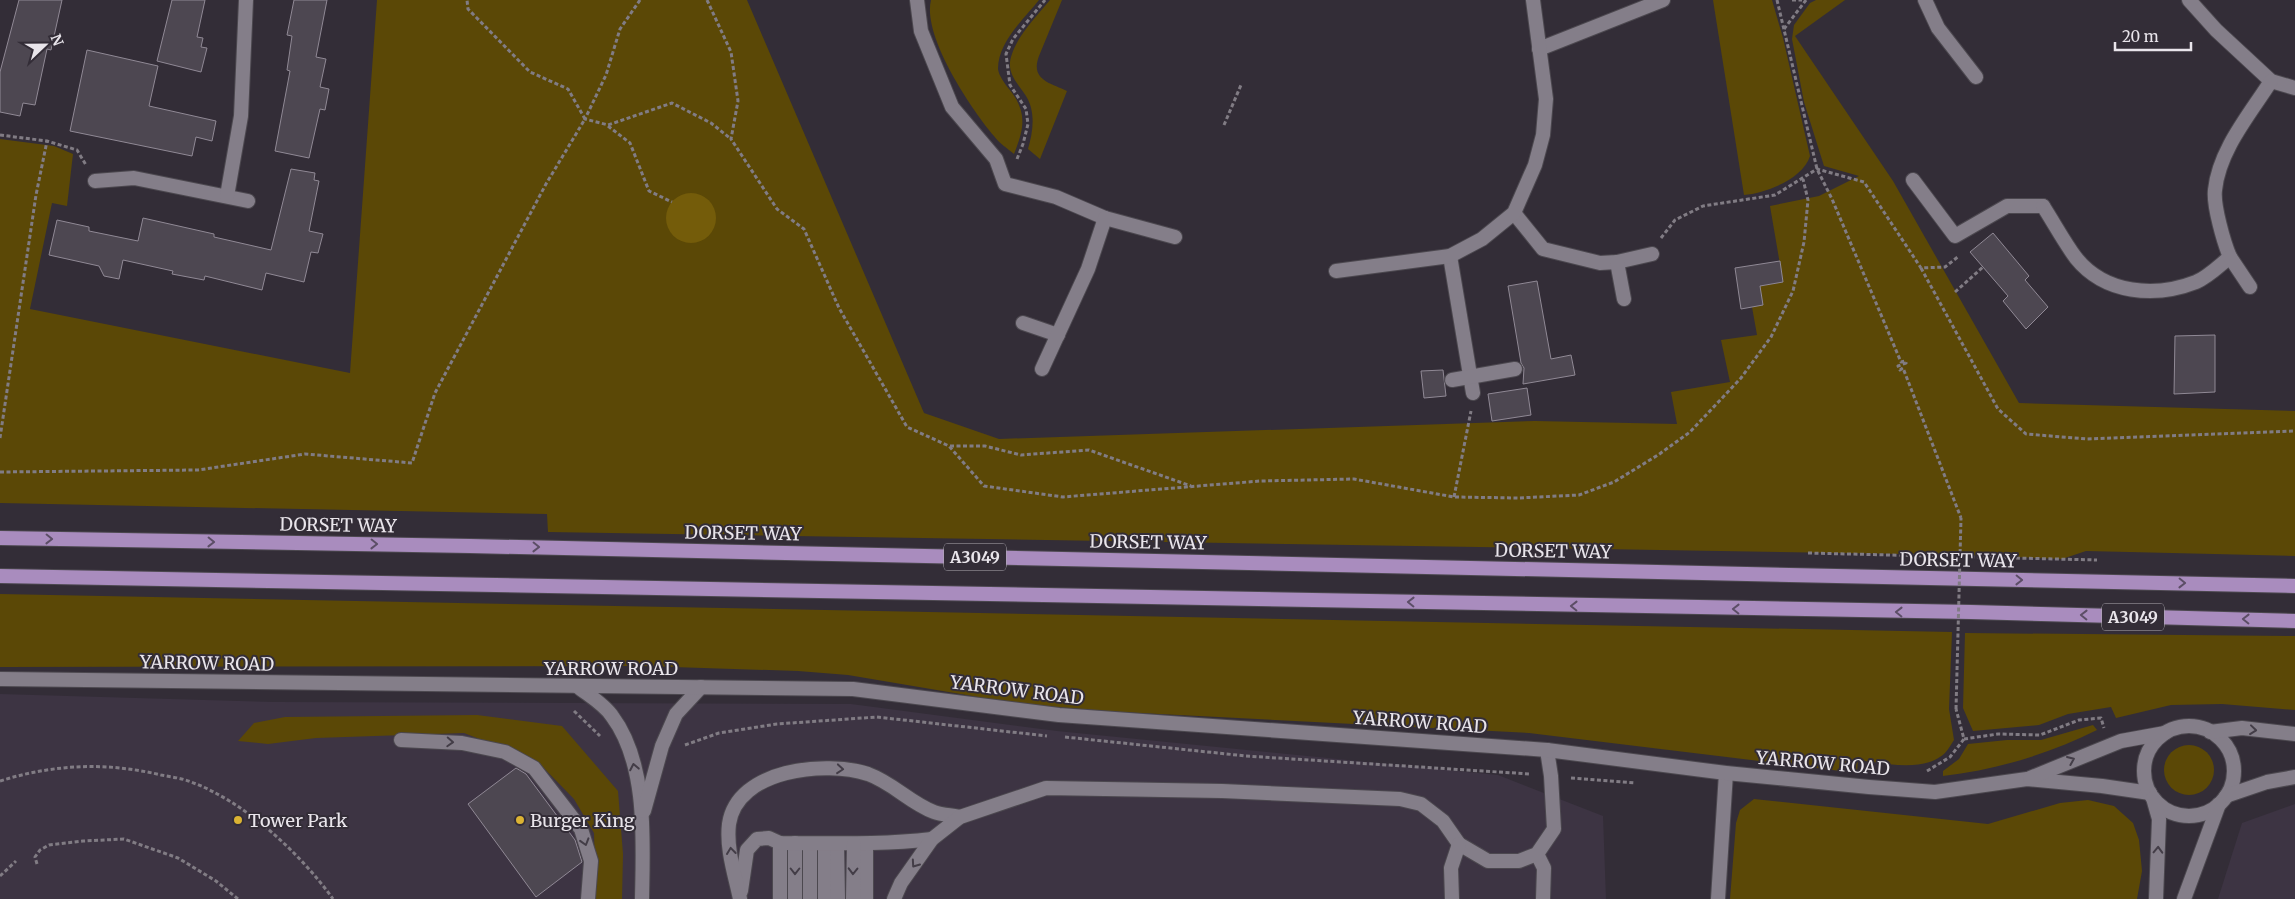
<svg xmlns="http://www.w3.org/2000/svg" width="2295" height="899" font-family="Merriweather,serif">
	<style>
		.built { fill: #3d3443 }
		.green { fill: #5b4806 }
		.water { fill: #745c0a }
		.building { fill: #4d4751; stroke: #908995 }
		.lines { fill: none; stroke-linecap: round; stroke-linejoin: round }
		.service-casing { stroke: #4c484f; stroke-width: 16 }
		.minor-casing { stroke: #4c484f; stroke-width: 16 }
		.tertiary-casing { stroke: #4c484f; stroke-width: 16 }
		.trunk-casing { stroke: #4c484f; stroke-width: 16 }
		.path { stroke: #817c84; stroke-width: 3; stroke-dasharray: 4 2.5; stroke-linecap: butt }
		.service { stroke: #847e89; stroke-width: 14 }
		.minor { stroke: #847e89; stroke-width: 14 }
		.tertiary { stroke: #847e89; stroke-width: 14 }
		.trunk { stroke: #a98cbe; stroke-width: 14 }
		.path-bridge { stroke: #817c84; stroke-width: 3; stroke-dasharray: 4 2.5; stroke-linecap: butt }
		.oneway { stroke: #5c4e66 }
		.oneway2 { stroke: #433d47 }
		.poi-dot { fill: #dbb333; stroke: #332d37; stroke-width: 2 }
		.labels { text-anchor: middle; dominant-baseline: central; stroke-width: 4; stroke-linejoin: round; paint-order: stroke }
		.shield { fill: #332d37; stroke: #b2aeb5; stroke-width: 1 }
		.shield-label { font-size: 16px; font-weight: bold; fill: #e9e5eb }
		.street-label { font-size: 18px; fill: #e9e5eb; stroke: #332d37 }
		.poi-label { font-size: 18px; fill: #e9e5eb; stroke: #332d37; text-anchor: start }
	</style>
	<rect width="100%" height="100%" fill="#332d37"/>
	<g class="built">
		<path d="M0 694 274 702 851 704 1057 731 1498 775 1603 816 1606 899H0Z"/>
		<path d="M2295 804V899H2218L2242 823Z"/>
	</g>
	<g class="green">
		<path d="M377 0H747L924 413 999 439 1535 421 1677 424 1671 392 1730 382 1721 340 1757 335 1752 307 1763 305 1760 286 1783 282 1770 206 1819 196 1859 176 1824 166 1804 102 1792 39 1794 25 1810 3 1816 0H1845L1795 36 1893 181 2019 403 2295 411V556L2086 551 2062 559 1967 555 548 532 547 514 0 503V139L54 146 73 154 67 206 52 203 30 309 350 373Z"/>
		<path d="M931 0H1039C1024 19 998 42 998 69 999 76 1005 84 1009 89 1028 112 1024 129 1014 154 1007 148 999 143 994 136 971 109 922 36 931 0Z"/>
		<path d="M1050 0H1062L1039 56C1030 80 1050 83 1067 91L1040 159 1028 149C1033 132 1036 112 1026 96 1017 82 1005 72 1012 54 1018 35 1037 16 1050 0Z"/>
		<path d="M1713 0H1772L1783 38 1810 156C1803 179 1766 193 1744 195Z"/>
		<path d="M0 594 1952 632 1949 709 1954 740C1951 744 1949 749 1945 753 1924 773 1884 763 1858 760L1857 773 1529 733 1120 712 1019 704 848 675 798 671 642 666 0 667Z"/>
		<path d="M1965 633 2295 636V710L2222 704 2171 705 2116 718 2111 707 2068 714 2039 725 1973 731 1963 708Z"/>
		<path d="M477 715 562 726 618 791 623 854 622 899H596L594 833 574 799 537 761 464 733 316 738 268 744 238 741 254 723 285 717Z"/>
		<path d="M2093 725 2097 730C2049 754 1996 770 1943 776V771L1959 759 1968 744 2007 740H2041Z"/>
		<circle cx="2189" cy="770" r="25"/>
		<path d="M1754 799 1988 824 2060 803 2088 800 2114 806 2133 823 2139 840 2142 871 2137 899H1730L1736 823 1740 810Z"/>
	</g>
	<circle class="water" cx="691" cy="218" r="25"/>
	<g class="building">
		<path d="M19 0H62L51 50 47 49 35 105 23 103 20 116 0 112V72Z"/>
		<path d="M172 0H205L197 37 203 38 201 47 207 48 201 72 157 61Z"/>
		<path d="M294 0H327L316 57 326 59 320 87 329 89 325 110 320 109 309 158 275 151 290 71 287 70 292 36 287 35Z"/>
		<path d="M87 50 158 66 149 106 216 121 212 141 196 137 192 156 70 131Z"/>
		<path d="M291 169 315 173 314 180 319 181 309 231 323 234 318 253 311 252 304 282 266 273 262 290 205 276 204 280 172 274 173 271 123 260 119 279 104 276 99 266 49 255 57 220 89 227V231L138 241 143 218 214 234V237L271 250Z"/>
		<path d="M1993 233 2029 276 2025 280 2048 307 2026 329 2003 301 2008 296 1970 252Z"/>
		<path d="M1780 261 1783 282 1760 286 1763 305 1741 309 1735 268Z"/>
		<path d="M1537 281 1551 359 1571 355 1575 375 1523 384 1524 368 1521 363 1508 286Z"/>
		<path d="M2215 335V392L2174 394 2175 336Z"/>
		<path d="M1443 370 1446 396 1424 398 1421 371Z"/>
		<path d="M1527 388 1531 415 1492 421 1488 394Z"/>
		<path d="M516 768 526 774 575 840 582 862 536 897 468 804Z"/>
	</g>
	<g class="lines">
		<g class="service-casing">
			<g id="service">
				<path d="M1925 0 1938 28 1976 77"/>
				<path d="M1913 180 1955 236 2007 206H2043"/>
				<path d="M1450 256 1473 393"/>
				<path d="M1452 380 1515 369"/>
				<path d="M577 686C588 695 604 704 612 716 648 764 643 842 642 899"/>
				<path d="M401 740 462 743 505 752 534 768 581 829 591 861 588 899"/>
				<path d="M644 811 662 746 676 714 701 687"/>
				<path d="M780 843V899"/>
				<path d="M795 843V899"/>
				<path d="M810 844V899"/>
				<path d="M825 844V899"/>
				<path d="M837 844 838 899"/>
				<path d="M866 844V899"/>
				<path d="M1537 854 1544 868 1543 899"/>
				<path d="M741 891 747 850 757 839 769 838 780 843C831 843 881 845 932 839"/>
				<path d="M740 899C735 875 726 849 729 824 737 769 826 760 868 774 893 783 910 803 934 812 942 815 952 815 960 817"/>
				<path d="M853 899 854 844"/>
				<path d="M894 899 901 883 932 839 960 817 1046 788 1222 791 1400 799 1421 804 1443 821 1459 844 1488 861H1519L1537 854 1554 829 1551 776 1547 750"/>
				<path d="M1452 899 1451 868 1459 844"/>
			</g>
		</g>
		<g class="minor-casing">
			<g id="minor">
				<path d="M917 0 921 31 952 107 996 159 1005 184 1056 197 1105 218 1175 237"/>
				<path d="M2189 0 2216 30 2271 81 2295 88"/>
				<path d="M1539 49 1663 0"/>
				<path d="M95 181 134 178 248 201"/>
				<path d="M227 196 241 116 246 0"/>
				<path d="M2043 206C2054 223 2064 242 2076 258 2105 294 2155 298 2196 282 2208 277 2220 265 2230 257 2224 243 2213 205 2215 190 2219 150 2250 114 2271 81"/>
				<path d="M1514 213 1543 249 1600 263 1617 262 1652 254"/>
				<path d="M2230 257 2250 287"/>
				<path d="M1617 262 1624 299"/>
				<path d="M1336 271 1450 256 1482 239 1514 213 1535 165 1543 135 1546 99 1533 0"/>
				<path d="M1023 323 1058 335"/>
				<path d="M1042 369 1088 269 1105 218"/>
				<path d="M1718 899 1726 773"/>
			</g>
		</g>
		<g class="tertiary-casing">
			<g id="tertiary">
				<path d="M0 679 853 689 1059 715 1547 750 1726 773 1869 787 1935 792 2027 779 2102 786 2150 793"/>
				<circle cx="2189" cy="771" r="45"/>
				<path d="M2210 732 2242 728 2295 734"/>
				<path d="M2030 778 2121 741 2165 733"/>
				<path d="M2226 796 2267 782 2295 777"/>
				<path d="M2153 798 2159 819 2156 899"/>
				<path d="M2184 899 2219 804"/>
			</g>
		</g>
		<g class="trunk-casing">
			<g id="trunk">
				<path d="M0 538 470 546 2295 586"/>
				<path d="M0 576 1971 612 2295 621"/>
			</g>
		</g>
		<g class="path">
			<path d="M640 0 620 29 606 75 585 119 608 125 672 103 711 123 731 139"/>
			<path d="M707 0 731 52 738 101 731 139 777 209 804 229 839 308 907 427 949 446 984 486 1063 497 1260 481 1354 479 1454 497 1518 498 1579 495 1614 482 1658 455 1690 432 1741 378 1771 337 1793 291 1804 242 1808 200 1803 179"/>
			<path d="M1777 0 1817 169 1832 199 1901 362 1905 361 1906 363 1898 366 1900 370 1903 368 1961 518"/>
			<path d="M1792 0H1802"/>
			<path d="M1784 29 1806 0"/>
			<path d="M1224 125 1241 85"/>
			<path d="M608 126 630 143 649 191 672 202"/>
			<path d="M0 135 47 141 77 150 86 165"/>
			<path d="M1017 159 1023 144 1028 124 1026 109 1010 85 1006 54 1013 39 1045 0"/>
			<path d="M1661 238 1675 220 1703 206 1775 195 1817 169 1864 182 1921 268 1945 267 1959 256"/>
			<path d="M1921 268 1998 409 2026 434 2087 439 2295 431"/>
			<path d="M1955 292 1983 267"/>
			<path d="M0 438 36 195 47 141"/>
			<path d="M950 446H985L1021 455 1089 450 1191 486"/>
			<path d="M0 472 198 470 305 454 412 463 435 393 546 184 585 119 568 89 530 72 468 9 467 0"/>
			<path d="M1454 497 1471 411"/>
			<path d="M1808 553 2097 560"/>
			<path d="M574 711 600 736"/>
			<path d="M1065 737 1246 756 1530 774"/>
			<path d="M1964 739 1998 734 2040 735 2079 720 2101 718 2104 728"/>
			<path d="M685 745 719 733 777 724 877 717 1047 736"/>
			<path d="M1927 771 1950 757 1964 739 1956 709"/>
			<path d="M1571 778 1635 783"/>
			<path d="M0 781C54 764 107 762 161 775 171 777 182 778 191 782 244 801 301 854 333 899"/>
			<path d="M37 864 35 857 40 850 49 845 83 841 124 839 178 858 216 881 238 899"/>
			<path d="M0 876 16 861"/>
		</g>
		<use href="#service" class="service"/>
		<use href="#minor" class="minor"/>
		<use href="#tertiary" class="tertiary"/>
		<use href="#trunk" class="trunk"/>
		<path class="path-bridge" d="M1956 709 1961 518"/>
	</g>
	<defs><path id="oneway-chevron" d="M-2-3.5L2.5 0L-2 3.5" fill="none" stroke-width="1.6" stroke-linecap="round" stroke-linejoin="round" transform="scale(1.25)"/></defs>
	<g class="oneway">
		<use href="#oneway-chevron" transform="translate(49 539) rotate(1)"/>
		<use href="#oneway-chevron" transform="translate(211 542) rotate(1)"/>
		<use href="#oneway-chevron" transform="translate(374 544) rotate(1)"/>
		<use href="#oneway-chevron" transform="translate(536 547) rotate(1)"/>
		<use href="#oneway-chevron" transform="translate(2019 580) rotate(1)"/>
		<use href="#oneway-chevron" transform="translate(2182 583) rotate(1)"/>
		<use href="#oneway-chevron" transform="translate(1411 602) rotate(-179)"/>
		<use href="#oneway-chevron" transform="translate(1574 606) rotate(-179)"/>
		<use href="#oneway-chevron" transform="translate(1736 609) rotate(-179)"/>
		<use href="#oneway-chevron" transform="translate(1899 612) rotate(-179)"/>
		<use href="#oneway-chevron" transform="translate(2084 615) rotate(-179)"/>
		<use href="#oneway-chevron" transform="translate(2246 619) rotate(-179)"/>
	</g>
	<g class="oneway2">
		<use href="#oneway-chevron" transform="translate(2253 730) rotate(6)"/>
		<use href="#oneway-chevron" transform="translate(450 742) rotate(3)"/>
		<use href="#oneway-chevron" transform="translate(2071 760) rotate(-23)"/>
		<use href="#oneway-chevron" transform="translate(634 767) rotate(-101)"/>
		<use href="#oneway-chevron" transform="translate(840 769) rotate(5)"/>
		<use href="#oneway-chevron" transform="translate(585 842) rotate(73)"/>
		<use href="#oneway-chevron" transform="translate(2158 850) rotate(-88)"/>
		<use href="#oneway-chevron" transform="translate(731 851) rotate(-97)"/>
		<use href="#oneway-chevron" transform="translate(915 864) rotate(125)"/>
		<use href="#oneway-chevron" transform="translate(795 871) rotate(90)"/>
		<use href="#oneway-chevron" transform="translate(853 871) rotate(91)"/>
	</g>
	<g class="poi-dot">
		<circle cx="238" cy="820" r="5"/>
		<circle cx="520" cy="820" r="5"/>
	</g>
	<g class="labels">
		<g class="shield">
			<rect x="944" y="543.5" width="62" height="27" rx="4"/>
			<rect x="2102" y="603.5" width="62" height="27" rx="4"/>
		</g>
		<g class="shield-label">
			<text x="975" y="557">A3049</text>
			<text x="2133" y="617">A3049</text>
		</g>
		<g class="street-label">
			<text transform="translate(338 525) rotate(1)">DORSET WAY</text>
			<text transform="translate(743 533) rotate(1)">DORSET WAY</text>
			<text transform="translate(1148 542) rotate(1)">DORSET WAY</text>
			<text transform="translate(1553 551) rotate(1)">DORSET WAY</text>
			<text transform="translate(1958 560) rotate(1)">DORSET WAY</text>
			<text transform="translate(207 663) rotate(1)">YARROW ROAD</text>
			<text x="611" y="668">YARROW ROAD</text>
			<text transform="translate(1017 690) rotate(7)">YARROW ROAD</text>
			<text transform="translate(1420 722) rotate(4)">YARROW ROAD</text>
			<text transform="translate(1823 763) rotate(5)">YARROW ROAD</text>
		</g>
		<g class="poi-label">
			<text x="248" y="820">Tower Park</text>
			<text x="530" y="820">Burger King</text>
		</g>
	</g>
	<g transform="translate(45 45) rotate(68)" stroke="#332d37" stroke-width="4" paint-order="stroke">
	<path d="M0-4L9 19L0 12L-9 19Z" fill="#e9e5eb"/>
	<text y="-8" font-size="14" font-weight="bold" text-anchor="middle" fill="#e9e5eb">N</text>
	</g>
	<path d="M2115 42v8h76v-8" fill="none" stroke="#e9e5eb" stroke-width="2.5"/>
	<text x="2122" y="42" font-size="15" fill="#e9e5eb" stroke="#332d37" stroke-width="4" paint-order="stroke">20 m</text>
</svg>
